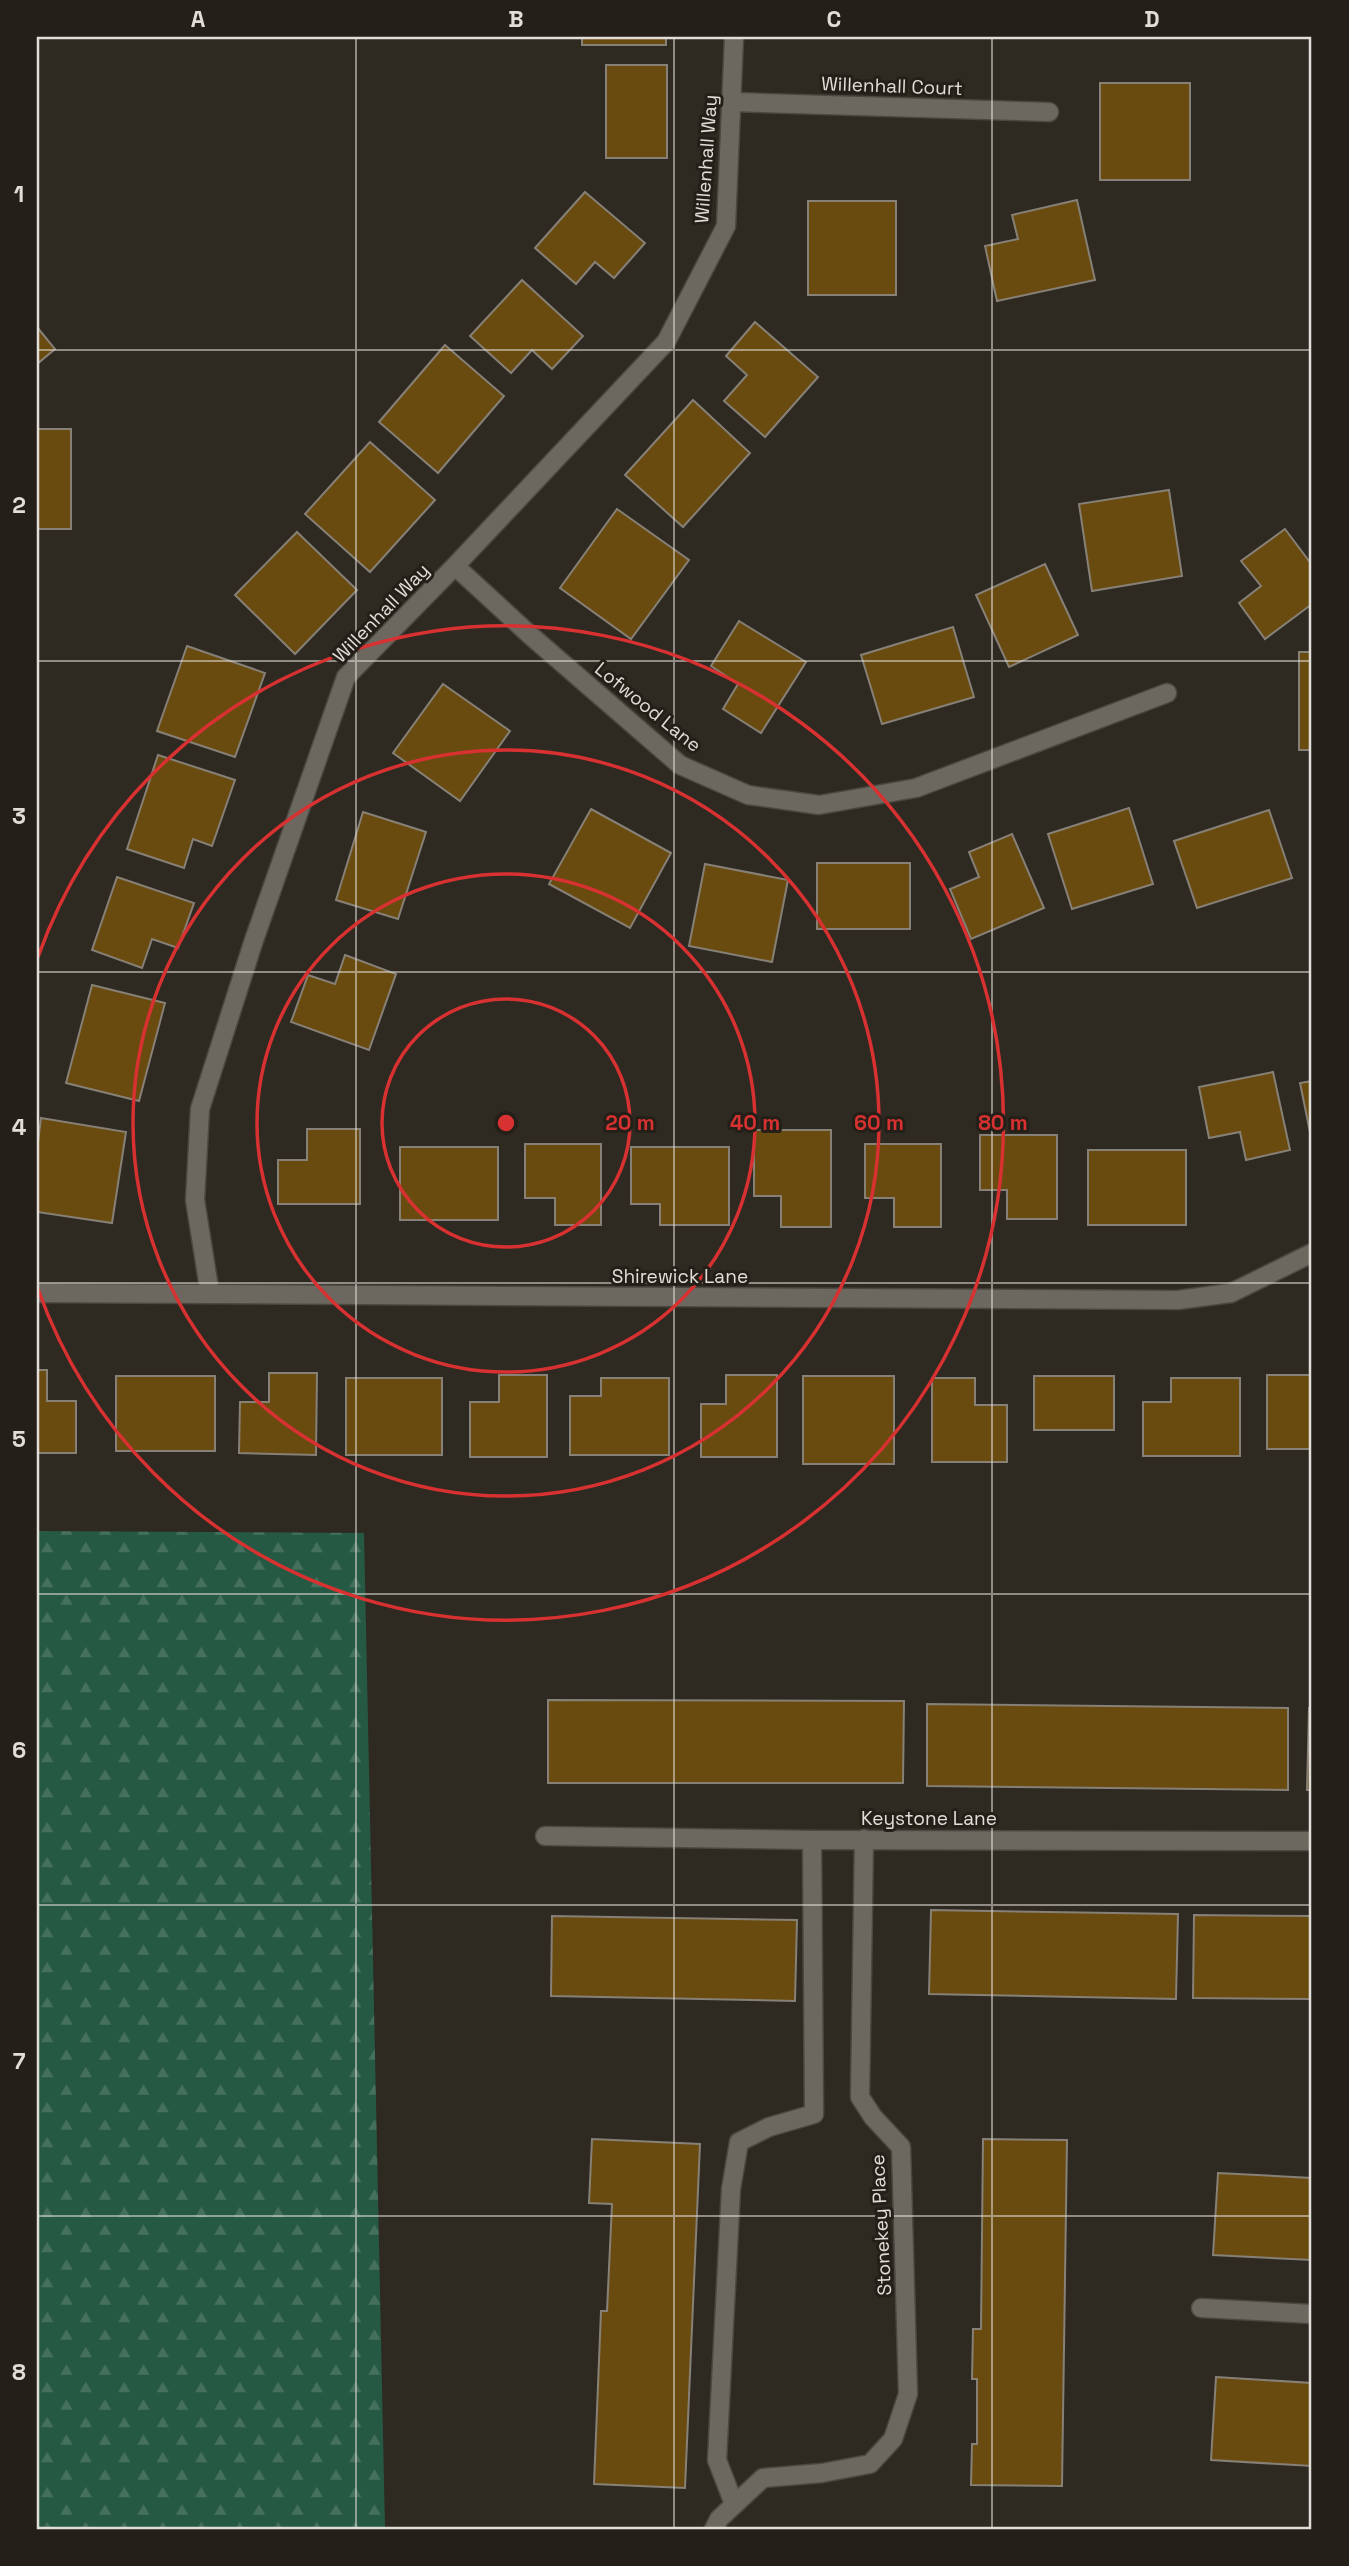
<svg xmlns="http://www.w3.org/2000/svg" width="1349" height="2566" font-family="'Space Grotesk',sans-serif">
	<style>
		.forest { fill: url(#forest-firs) }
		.building { fill: #6a4b0f; stroke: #868077; stroke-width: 2 }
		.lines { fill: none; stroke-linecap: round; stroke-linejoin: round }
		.minor-casing { stroke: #4b4741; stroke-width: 21 }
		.minor { stroke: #6d685f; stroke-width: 18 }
		.grid { fill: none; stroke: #e1ded9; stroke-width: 2; stroke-opacity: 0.55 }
		.ring { fill: none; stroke: #d73131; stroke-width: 3.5 }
		.labels { text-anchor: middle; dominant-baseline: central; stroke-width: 6; stroke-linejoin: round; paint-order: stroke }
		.street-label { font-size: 19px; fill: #e1ded9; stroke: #241f18 }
		.centre { fill: #d73131; stroke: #241f18; stroke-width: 3.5 }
		.ring-label { font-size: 21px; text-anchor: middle; font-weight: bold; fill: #d73131; stroke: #241f18; stroke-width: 6; stroke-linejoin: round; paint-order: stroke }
		.neatline { fill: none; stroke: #e1ded9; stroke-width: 2.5 }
		.grid-label { font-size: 23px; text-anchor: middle; font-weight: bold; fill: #e1ded9 }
	</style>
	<defs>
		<pattern id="forest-firs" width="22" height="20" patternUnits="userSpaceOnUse" patternTransform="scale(1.75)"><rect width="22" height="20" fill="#265944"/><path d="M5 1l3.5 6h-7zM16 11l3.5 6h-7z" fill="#45705e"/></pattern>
	</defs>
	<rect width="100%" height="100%" fill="#2e2921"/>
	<path class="forest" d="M37 1531 364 1533 385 2529H37Z"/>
	<g class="building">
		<rect x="582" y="37" width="84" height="8"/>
		<rect x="606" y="65" width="61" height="93"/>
		<rect x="1100" y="83" width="90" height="97"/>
		<path d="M585 192 645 243 614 278 595 262 576 284 535 248Z"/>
		<path d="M1077 200 1095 280 997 301 985 246 1018 239 1012 215Z"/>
		<rect x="808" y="201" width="88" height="94"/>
		<path d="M522 280 583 336 552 369 532 350 511 373 470 336Z"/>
		<path d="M755 322 818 377 765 437 724 401 747 375 726 356Z"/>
		<path d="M37 327 55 349 37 364Z"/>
		<path d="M445 345 504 396 438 473 379 422Z"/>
		<path d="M693 400 750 453 683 527 625 475Z"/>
		<rect x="37" y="429" width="34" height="100"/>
		<path d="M370 442 435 500 370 572 305 514Z"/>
		<path d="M1169 490 1182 576 1092 591 1079 504Z"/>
		<path d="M617 509 689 560 631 639 560 588Z"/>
		<path d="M1285 529 1312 565V604L1265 639 1239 603 1261 586 1241 561Z"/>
		<path d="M297 532 357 590 295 654 235 595Z"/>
		<path d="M1045 564 1078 635 1009 667 976 595Z"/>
		<path d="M739 621 806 662 761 733 723 709 738 684 711 666Z"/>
		<path d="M953 627 974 697 882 724 861 655Z"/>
		<path d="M187 646 265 673 235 757 157 731Z"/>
		<rect x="1299" y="652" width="13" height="98"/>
		<path d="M443 684 510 731 460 801 393 753Z"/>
		<path d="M158 755 235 780 212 846 193 839 184 868 127 849Z"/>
		<path d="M1129 808 1153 884 1072 909 1048 834Z"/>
		<path d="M591 809 671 853 630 928 549 884Z"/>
		<path d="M1269 810 1292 878 1197 908 1174 841Z"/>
		<path d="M363 812 426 832 398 919 336 900Z"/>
		<path d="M1012 834 1044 908 971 939 950 889 979 877 969 852Z"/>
		<rect x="817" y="863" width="93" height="66"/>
		<path d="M705 864 788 880 772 962 689 946Z"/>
		<path d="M117 877 194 903 178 948 152 939 142 968 92 950Z"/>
		<path d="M345 955 396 974 369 1050 291 1022 308 975 335 984Z"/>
		<path d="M92 985 165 1003 139 1101 66 1083Z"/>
		<path d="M1273 1072 1290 1150 1246 1160 1240 1132 1209 1138 1199 1087Z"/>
		<path d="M1312 1081V1137H1311L1300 1083Z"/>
		<path d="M41 1118 126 1132 112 1223 37 1212V1150Z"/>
		<path d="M307 1129H360V1204H278V1160H307Z"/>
		<path d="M754 1130H831V1227H781V1196H754Z"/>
		<path d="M980 1135H1057V1219H1007V1190H980Z"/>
		<path d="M525 1144H601V1225H555V1198H525Z"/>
		<path d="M865 1144H941V1227H894V1198H865Z"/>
		<rect x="400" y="1147" width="98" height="73"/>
		<path d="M631 1147H729V1225H660V1204H631Z"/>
		<rect x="1088" y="1150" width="98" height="75"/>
		<path d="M37 1370H47V1401H76V1453H37Z"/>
		<path d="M269 1373H317L316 1455 239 1453 240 1402H269Z"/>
		<path d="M499 1375H547V1457H470V1402H499Z"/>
		<path d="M726 1375H777V1457H701V1404H726Z"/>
		<rect x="1267" y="1375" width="45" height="74"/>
		<rect x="116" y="1376" width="99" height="75"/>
		<rect x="803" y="1376" width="91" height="88"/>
		<rect x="1034" y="1376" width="80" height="54"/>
		<rect x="346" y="1378" width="96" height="77"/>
		<path d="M601 1378H669V1455H570V1396H601Z"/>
		<path d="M932 1378H975V1405H1007V1462H932Z"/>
		<path d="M1171 1378H1240V1456H1143V1402H1171Z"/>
		<path d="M548 1700 904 1701 903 1783H548Z"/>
		<path d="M927 1704 1288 1708V1790L927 1786Z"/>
		<path d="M1309 1708H1312V1790H1307Z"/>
		<path d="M931 1910 1178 1914 1176 1999 929 1994Z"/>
		<path d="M1194 1915 1312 1916V1999L1193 1998Z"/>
		<path d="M552 1916 797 1920 795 2001 551 1996Z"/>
		<path d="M592 2139 700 2144 685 2488 594 2484 601 2311H607L612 2204 589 2203Z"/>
		<path d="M983 2139 1067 2140 1062 2486 971 2485 972 2444H977V2379H972L973 2329H981Z"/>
		<path d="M1218 2173 1312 2178V2260L1213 2255Z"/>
		<path d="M1216 2377 1312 2383V2466L1211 2460Z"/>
	</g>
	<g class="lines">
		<g class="minor-casing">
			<g id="minor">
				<path d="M733 102 1049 112"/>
				<path d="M455 566 530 635 680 765 748 795 819 805 916 788 1167 693"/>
				<path d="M37 1293 1178 1300 1231 1293 1312 1253"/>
				<path d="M210 1294 195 1200 200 1109 253 943 346 677 455 566 666 342 726 226 734 37"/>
				<path d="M545 1836 812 1840 1312 1841"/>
				<path d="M1201 2308 1312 2314"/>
				<path d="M734 2504 717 2460 731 2189 739 2142 769 2127 814 2114 812 1840"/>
				<path d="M714 2529 719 2519 763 2478 822 2473 870 2464 893 2439 908 2394 901 2147 873 2117 860 2097 864 1839"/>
			</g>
		</g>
		<use href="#minor" class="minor"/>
	</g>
	<path class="grid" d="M356 37V2529M674 37V2529M992 37V2529M37 350H1312M37 661H1312M37 972H1312M37 1283H1312M37 1594H1312M37 1905H1312M37 2216H1312"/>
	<g class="ring">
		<circle cx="506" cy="1123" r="124"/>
		<circle cx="506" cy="1123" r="249"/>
		<circle cx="506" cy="1123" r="373"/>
		<path d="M38 957A497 497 0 1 1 38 1289"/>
	</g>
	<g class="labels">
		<g class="street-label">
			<text transform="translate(892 86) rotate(2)">Willenhall Court</text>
			<text transform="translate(706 159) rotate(-86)">Willenhall Way</text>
			<text transform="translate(381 613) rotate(-46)">Willenhall Way</text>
			<text transform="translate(648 707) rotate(39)">Lofwood Lane</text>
			<text x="680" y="1276">Shirewick Lane</text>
			<text x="929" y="1818">Keystone Lane</text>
			<text transform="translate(881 2225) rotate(-93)">Stonekey Place</text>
		</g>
	</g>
	<circle cx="506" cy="1123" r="10" class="centre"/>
	<g class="ring-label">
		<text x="630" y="1130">20 m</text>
		<text x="755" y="1130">40 m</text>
		<text x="879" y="1130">60 m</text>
		<text x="1003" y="1130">80 m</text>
	</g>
	<rect width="1349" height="2566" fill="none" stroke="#241f18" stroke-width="77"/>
	<rect x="38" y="38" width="1272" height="2490" class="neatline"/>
	<g class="grid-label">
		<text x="198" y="27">A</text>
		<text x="516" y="27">B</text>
		<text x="834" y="27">C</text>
		<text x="1152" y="27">D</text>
		<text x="19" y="202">1</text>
		<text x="19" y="513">2</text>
		<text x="19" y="824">3</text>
		<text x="19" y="1135">4</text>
		<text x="19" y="1447">5</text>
		<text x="19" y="1758">6</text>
		<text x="19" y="2069">7</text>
		<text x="19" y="2380">8</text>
	</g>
</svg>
